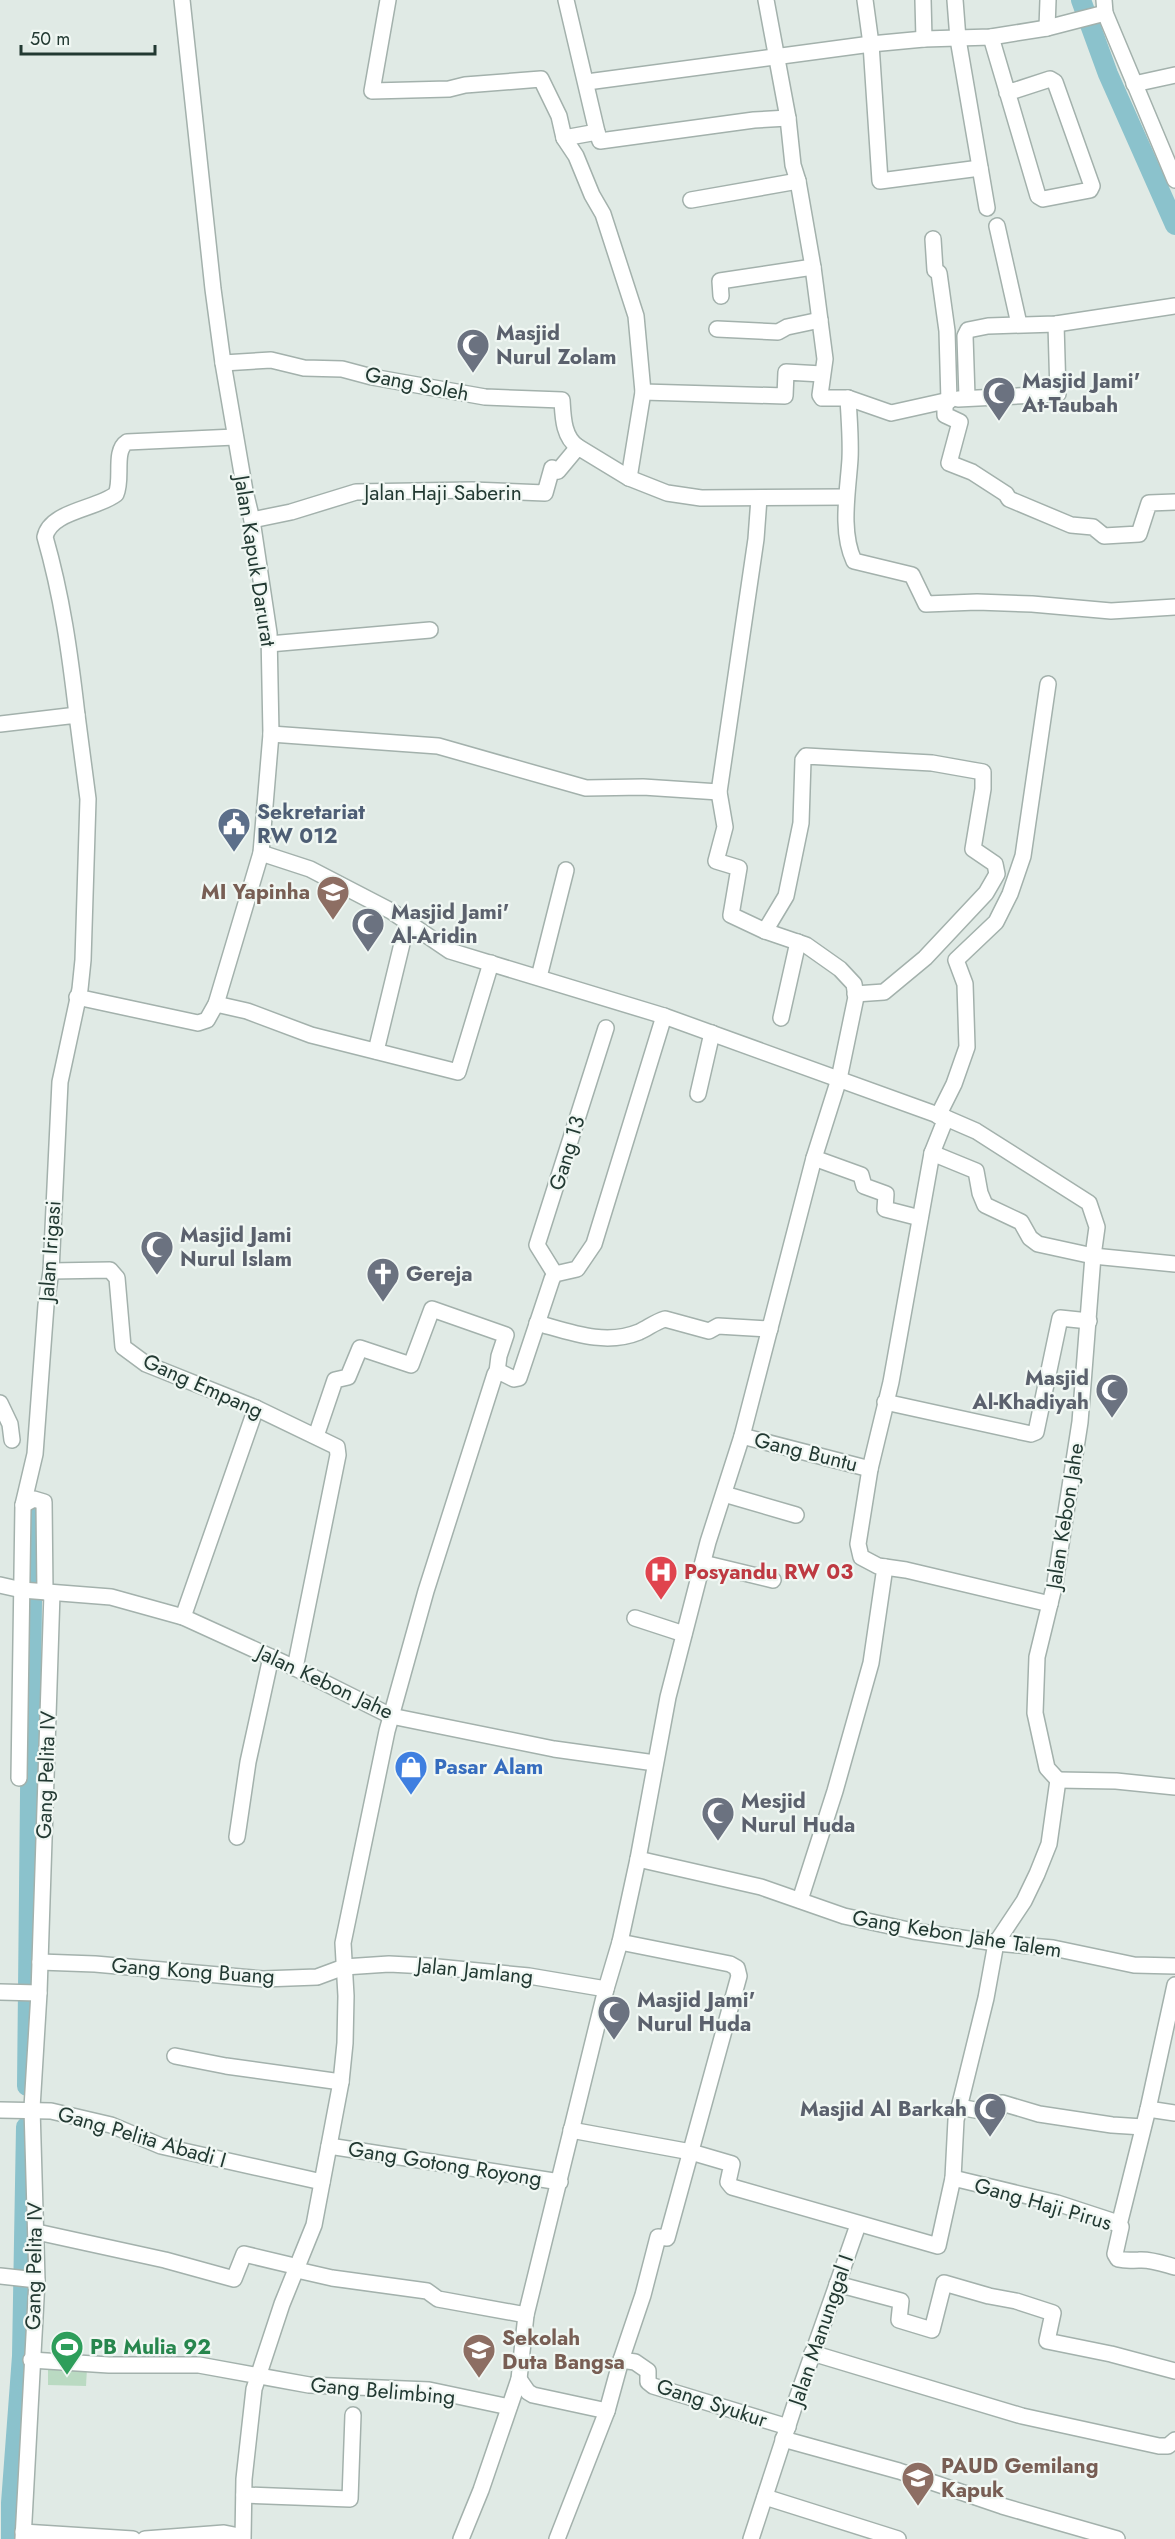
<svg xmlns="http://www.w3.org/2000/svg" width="1175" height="2539" font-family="Jost,sans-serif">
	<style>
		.green { fill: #badac2 }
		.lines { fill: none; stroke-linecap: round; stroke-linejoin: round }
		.canal { stroke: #8bc2cc; stroke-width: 20 }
		.minor-casing { stroke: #a3b1ac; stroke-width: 18 }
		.minor { stroke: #fff; stroke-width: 15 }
		.labels { text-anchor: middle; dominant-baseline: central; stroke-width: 4.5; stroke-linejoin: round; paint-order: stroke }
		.worship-label { font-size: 21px; font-weight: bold; fill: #5b616d; stroke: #f0f7f3; text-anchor: start }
		.street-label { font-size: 21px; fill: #223932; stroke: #f0f7f3 }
		.service-label { font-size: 21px; font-weight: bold; fill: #4e5e75; stroke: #f0f7f3; text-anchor: start }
		.education-label { font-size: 21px; font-weight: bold; fill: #785e54; stroke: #f0f7f3; text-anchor: start }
		.health-label { font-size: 21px; font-weight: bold; fill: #be3a42; stroke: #f0f7f3; text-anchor: start }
		.shop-label { font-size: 21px; font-weight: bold; fill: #366cbe; stroke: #f0f7f3; text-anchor: start }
		.leisure-label { font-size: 21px; font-weight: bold; fill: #27864d; stroke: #f0f7f3; text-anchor: start }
	</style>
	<rect width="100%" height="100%" fill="#e0eae5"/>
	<path class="green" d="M48 2366 87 2368 86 2386 48 2385Z"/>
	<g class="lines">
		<g class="canal">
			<path d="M1081 0 1108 74 1175 225"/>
			<path d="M27 2086 33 1504"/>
			<path d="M11 2539V2503L22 2356 26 2127"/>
		</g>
		<g class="minor-casing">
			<g id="minor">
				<path d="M388 0 372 91 449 89 465 85 541 79 559 116 564 138 576 156 592 195 603 214 636 316 643 392 629 478"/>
				<path d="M766 0 788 118 793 165 798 181 813 267 825 359 820 395 822 398H848C849 418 851 439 850 459 848 491 840 531 854 561L912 575 926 604 977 602 1032 604 1111 611 1175 607"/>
				<path d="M865 0 871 44 880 181 980 168"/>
				<path d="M923 0 924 39"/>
				<path d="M955 0 958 39 987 208"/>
				<path d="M1104 0 1105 13 1175 180"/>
				<path d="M1047 28 1048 0"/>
				<path d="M991 37 1038 196 1043 199 1090 190 1092 186 1055 82 1050 79 1007 93"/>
				<path d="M587 82 871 44 924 39 991 37 1047 28 1105 13"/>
				<path d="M1134 84 1175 75"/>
				<path d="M597 132 600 141 754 120 788 118"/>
				<path d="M564 138 597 132 566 0"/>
				<path d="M691 200 798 181"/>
				<path d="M997 226 1019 324"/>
				<path d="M933 239 935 270 939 273 947 331 949 401"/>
				<path d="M721 296 720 281 813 267"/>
				<path d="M717 329 778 332 787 327 820 320"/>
				<path d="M223 363 271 360 304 368 342 369 372 377 485 397 562 400C563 416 563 437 578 447"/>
				<path d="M643 392 785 396 786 372 822 374"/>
				<path d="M967 397 965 336 968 330 988 326 1056 324 1175 306"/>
				<path d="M848 398 891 413 945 401V415L960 422 949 463 972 472 1006 494 1009 499 1071 525 1093 527 1104 536 1139 534 1149 503 1175 502"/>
				<path d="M958 399 1058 394 1056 324"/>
				<path d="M252 520 291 512 356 492 472 490 545 493 552 468 558 471 578 447 629 478 667 493 701 498 846 497"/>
				<path d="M269 644 430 630"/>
				<path d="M77 715C70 654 62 596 45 537 50 511 97 509 116 494 123 479 113 451 127 442L235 437"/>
				<path d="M0 724 77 715 88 799 83 960 80 989 60 1082 51 1271 46 1305 35 1454 23 1505 19 1778"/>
				<path d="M271 734 438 746 586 788 643 787 719 792"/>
				<path d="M261 853 310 869 391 911 450 951 664 1016 946 1118 976 1131 1089 1203 1097 1227 1093 1256 1080 1422 1055 1583 1037 1657 1035 1713 1047 1768 1058 1780 1049 1844 1037 1874 1024 1901 996 1943 986 1998 956 2120 953 2178"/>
				<path d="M765 931 786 896 801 823 803 760 806 756 932 763 983 772V789L973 849 995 864 997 874 986 893 925 958 884 992 855 994"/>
				<path d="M539 977 566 870"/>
				<path d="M77 997 198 1023 207 1020 216 1004 261 853 271 734 269 633 252 520 245 491 223 363 213 289 182 0"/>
				<path d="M216 1004 247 1011 311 1035 458 1072 491 963"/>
				<path d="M781 1018 798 942"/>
				<path d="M376 1051 407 923"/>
				<path d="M698 1094 712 1033"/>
				<path d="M938 1116 954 1084 967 1047 965 984 956 960 996 922 1010 894 1023 856 1048 684"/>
				<path d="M946 1118 932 1153 891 1382 870 1469 858 1544 861 1557 878 1566 906 1570 1050 1604"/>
				<path d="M932 1153 976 1171 980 1193 985 1205 1021 1222 1030 1238 1038 1244 1093 1256 1175 1264"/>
				<path d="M814 1158 861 1175 864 1186 886 1194 885 1209 920 1218"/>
				<path d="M51 1271 110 1270 117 1278 123 1347 146 1364 256 1408 337 1447 338 1455 295 1668"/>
				<path d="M555 1274 537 1245 606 1028"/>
				<path d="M537 1323C570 1332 605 1346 639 1332 648 1328 655 1322 665 1319L709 1331 718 1326 770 1329"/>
				<path d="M885 1402 1031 1434 1036 1432 1060 1318 1089 1321"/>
				<path d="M0 1403 10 1424 12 1440"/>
				<path d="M316 1436 335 1380 348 1377 360 1348 411 1365 432 1309 506 1335 499 1356 497 1372"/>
				<path d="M742 1436 870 1469"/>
				<path d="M724 1494 796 1515"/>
				<path d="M23 1505 34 1499 44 1502 45 1592"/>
				<path d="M703 1563 773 1580"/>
				<path d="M0 1585 22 1590 111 1597 183 1617 295 1668 391 1716 554 1749 655 1763"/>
				<path d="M183 1617 256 1408"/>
				<path d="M635 1618 684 1634"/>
				<path d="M1058 1780 1116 1781 1175 1787"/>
				<path d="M237 1837 248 1762 271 1657"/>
				<path d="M638 1859 761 1887 844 1916 913 1931 996 1943 1053 1948 1134 1965 1175 1966"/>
				<path d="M800 1900 835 1791 871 1663 885 1567"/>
				<path d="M620 1942 730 1964 737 1968 739 1976 667 2238 658 2237 643 2295 621 2360"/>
				<path d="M40 1962 95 1964 263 1979 317 1977 344 1967 389 1964 427 1966 529 1976 606 1989"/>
				<path d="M0 1992 39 1993"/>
				<path d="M175 2056 226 2066 341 2082"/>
				<path d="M959 2107 997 2114 1002 2103 1039 2114 1112 2125 1143 2127"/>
				<path d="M1148 2109 1175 2113"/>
				<path d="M0 2110 51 2111 111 2125 161 2146 322 2182"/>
				<path d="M571 2130 691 2152 732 2164 728 2182 732 2187 938 2246 953 2178 1057 2203 1112 2221 1121 2227 1115 2254 1118 2259C1127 2261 1131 2260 1139 2260 1151 2259 1164 2264 1175 2267"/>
				<path d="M329 2146 560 2182"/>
				<path d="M1119 2225 1148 2109 1175 1985"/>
				<path d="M37 2232 165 2260 234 2279 244 2254 290 2265 297 2270 332 2278 427 2291 438 2299 526 2315"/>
				<path d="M0 2276 37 2280"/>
				<path d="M837 2284 901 2301 899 2320 932 2330 944 2283 989 2296 1016 2301 1053 2313 1047 2341 1111 2354 1175 2371"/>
				<path d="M812 2353 1022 2416 1159 2446H1168L1175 2440"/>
				<path d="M31 2360 109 2365H199L309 2385 429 2390 509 2407"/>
				<path d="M519 2379 528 2392 533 2395 607 2411 621 2360 635 2362 648 2371V2382L653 2386 788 2427"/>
				<path d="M783 2439 899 2471 1002 2506 1117 2539"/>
				<path d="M244 2495 350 2499 353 2415"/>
				<path d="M765 2497 898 2539"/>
				<path d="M23 2532 133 2539"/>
				<path d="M23 2539 37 2280 32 2108 39 1993 52 1593"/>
				<path d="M145 2539 224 2533 234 2535 241 2539"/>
				<path d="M243 2539 244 2479 254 2389 282 2304 314 2225 341 2082 345 2043 346 1996 343 1943 387 1731 426 1591 495 1374 500 1372 514 1379 519 1378 552 1279 555 1274 577 1269 594 1244 664 1016"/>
				<path d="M461 2539 481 2490 519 2379 526 2315 606 1989 620 1942 638 1859 668 1697 708 1542 742 1436 814 1158 839 1079 856 997 854 984 840 969 806 945 765 931 731 915 739 868 716 861 725 827 719 792 756 539 759 498"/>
				<path d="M557 2539 607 2411"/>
				<path d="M751 2539 796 2401 858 2225"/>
			</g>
		</g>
		<use href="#minor" class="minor"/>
	</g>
	<defs>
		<g id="mosque-pin" transform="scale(1.725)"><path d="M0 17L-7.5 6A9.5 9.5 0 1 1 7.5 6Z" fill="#6b7280" stroke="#f0f7f3"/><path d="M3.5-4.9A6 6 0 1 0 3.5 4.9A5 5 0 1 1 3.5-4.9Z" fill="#fff"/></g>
		<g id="civic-pin" transform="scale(1.725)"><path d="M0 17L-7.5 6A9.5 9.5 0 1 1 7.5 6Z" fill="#5c6f8a" stroke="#f0f7f3"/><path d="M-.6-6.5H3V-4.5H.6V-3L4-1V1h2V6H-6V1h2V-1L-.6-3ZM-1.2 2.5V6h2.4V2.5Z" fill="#fff"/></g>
		<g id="school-pin" transform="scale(1.725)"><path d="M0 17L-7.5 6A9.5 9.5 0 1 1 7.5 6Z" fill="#8d6e63" stroke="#f0f7f3"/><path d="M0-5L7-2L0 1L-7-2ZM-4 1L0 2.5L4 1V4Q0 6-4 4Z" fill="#fff"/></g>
		<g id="church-pin" transform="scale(1.725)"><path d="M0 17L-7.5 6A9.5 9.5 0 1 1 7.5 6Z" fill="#6b7280" stroke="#f0f7f3"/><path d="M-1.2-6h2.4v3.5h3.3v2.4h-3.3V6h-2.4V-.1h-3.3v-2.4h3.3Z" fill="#fff"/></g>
		<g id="hospital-pin" transform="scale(1.725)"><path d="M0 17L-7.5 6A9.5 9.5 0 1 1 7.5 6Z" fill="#e0444e" stroke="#f0f7f3"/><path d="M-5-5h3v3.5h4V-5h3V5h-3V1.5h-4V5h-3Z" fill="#fff"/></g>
		<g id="shop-pin" transform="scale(1.725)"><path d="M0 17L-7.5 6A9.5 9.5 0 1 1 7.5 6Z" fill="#3f7fe0" stroke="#f0f7f3"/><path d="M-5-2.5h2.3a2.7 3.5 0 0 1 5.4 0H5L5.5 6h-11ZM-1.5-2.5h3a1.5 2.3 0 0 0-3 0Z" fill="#fff"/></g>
		<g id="stadium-pin" transform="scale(1.725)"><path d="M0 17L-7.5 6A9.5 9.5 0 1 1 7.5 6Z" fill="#2e9e5b" stroke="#f0f7f3"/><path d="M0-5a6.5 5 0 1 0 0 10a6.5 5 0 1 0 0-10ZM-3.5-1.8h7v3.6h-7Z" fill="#fff"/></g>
	</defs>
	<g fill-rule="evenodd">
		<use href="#mosque-pin" x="473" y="345"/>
		<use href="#mosque-pin" x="999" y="393"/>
		<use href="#civic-pin" x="234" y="824"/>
		<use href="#school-pin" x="333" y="892"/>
		<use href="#mosque-pin" x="368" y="924"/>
		<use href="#mosque-pin" x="157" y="1247"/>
		<use href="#church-pin" x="383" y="1274"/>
		<use href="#mosque-pin" x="1112" y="1390"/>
		<use href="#hospital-pin" x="661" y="1572"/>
		<use href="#shop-pin" x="411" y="1767"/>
		<use href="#mosque-pin" x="718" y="1813"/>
		<use href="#mosque-pin" x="614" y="2012"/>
		<use href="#mosque-pin" x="990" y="2109"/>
		<use href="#stadium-pin" x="67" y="2347"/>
		<use href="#school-pin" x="479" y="2350"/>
		<use href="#school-pin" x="918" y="2478"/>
	</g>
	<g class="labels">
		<g class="worship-label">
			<text x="496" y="333">Masjid<tspan x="496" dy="24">Nurul Zolam</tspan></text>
			<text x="1022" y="381">Masjid Jami'<tspan x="1022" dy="24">At-Taubah</tspan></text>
			<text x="391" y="912">Masjid Jami'<tspan x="391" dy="24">Al-Aridin</tspan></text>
			<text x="180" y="1235">Masjid Jami<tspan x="180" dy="24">Nurul Islam</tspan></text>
			<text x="406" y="1274">Gereja</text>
			<text x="1089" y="1378" text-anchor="end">Masjid<tspan x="1089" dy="24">Al-Khadiyah</tspan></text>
			<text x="741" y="1801">Mesjid<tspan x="741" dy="24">Nurul Huda</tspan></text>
			<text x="637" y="2000">Masjid Jami'<tspan x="637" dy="24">Nurul Huda</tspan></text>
			<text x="967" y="2109" text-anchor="end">Masjid Al Barkah</text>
		</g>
		<g class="street-label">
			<text transform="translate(417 384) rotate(11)">Gang Soleh</text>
			<text x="443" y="493">Jalan Haji Saberin</text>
			<text transform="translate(255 561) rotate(81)">Jalan Kapuk Darurat</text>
			<text transform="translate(567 1153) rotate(-73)">Gang 13</text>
			<text transform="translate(50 1251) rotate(-86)">Jalan Irigasi</text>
			<text transform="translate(203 1386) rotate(24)">Gang Empang</text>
			<text transform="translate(806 1452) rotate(14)">Gang Buntu</text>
			<text transform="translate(1065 1516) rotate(-81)">Jalan Kebon Jahe</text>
			<text transform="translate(325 1682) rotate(25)">Jalan Kebon Jahe</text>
			<text transform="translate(46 1775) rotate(-88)">Gang Pelita IV</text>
			<text transform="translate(957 1934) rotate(9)">Gang Kebon Jahe Talem</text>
			<text transform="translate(193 1971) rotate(4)">Gang Kong Buang</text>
			<text transform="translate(475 1971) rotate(6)">Jalan Jamlang</text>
			<text transform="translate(142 2137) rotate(16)">Gang Pelita Abadi I</text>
			<text transform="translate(445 2164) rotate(9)">Gang Gotong Royong</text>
			<text transform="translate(1043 2204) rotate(16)">Gang Haji Pirus</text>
			<text transform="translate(34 2266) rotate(-89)">Gang Pelita IV</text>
			<text transform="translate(821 2330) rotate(-71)">Jalan Manunggal I</text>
			<text transform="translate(383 2391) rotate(5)">Gang Belimbing</text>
			<text transform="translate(712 2403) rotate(18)">Gang Syukur</text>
		</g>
		<g class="service-label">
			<text x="257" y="812">Sekretariat<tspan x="257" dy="24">RW 012</tspan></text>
		</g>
		<g class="education-label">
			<text x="310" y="892" text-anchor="end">MI Yapinha</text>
			<text x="502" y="2338">Sekolah<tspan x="502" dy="24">Duta Bangsa</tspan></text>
			<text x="941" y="2466">PAUD Gemilang<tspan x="941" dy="24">Kapuk</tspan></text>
		</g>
		<g class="health-label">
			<text x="684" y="1572">Posyandu RW 03</text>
		</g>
		<g class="shop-label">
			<text x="434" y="1767">Pasar Alam</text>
		</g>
		<g class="leisure-label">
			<text x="90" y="2347">PB Mulia 92</text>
		</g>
	</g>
	<path d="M21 45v9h134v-9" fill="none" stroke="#223932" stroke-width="3"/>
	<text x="30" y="45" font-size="18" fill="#223932" stroke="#f0f7f3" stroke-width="4.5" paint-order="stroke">50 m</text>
</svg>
